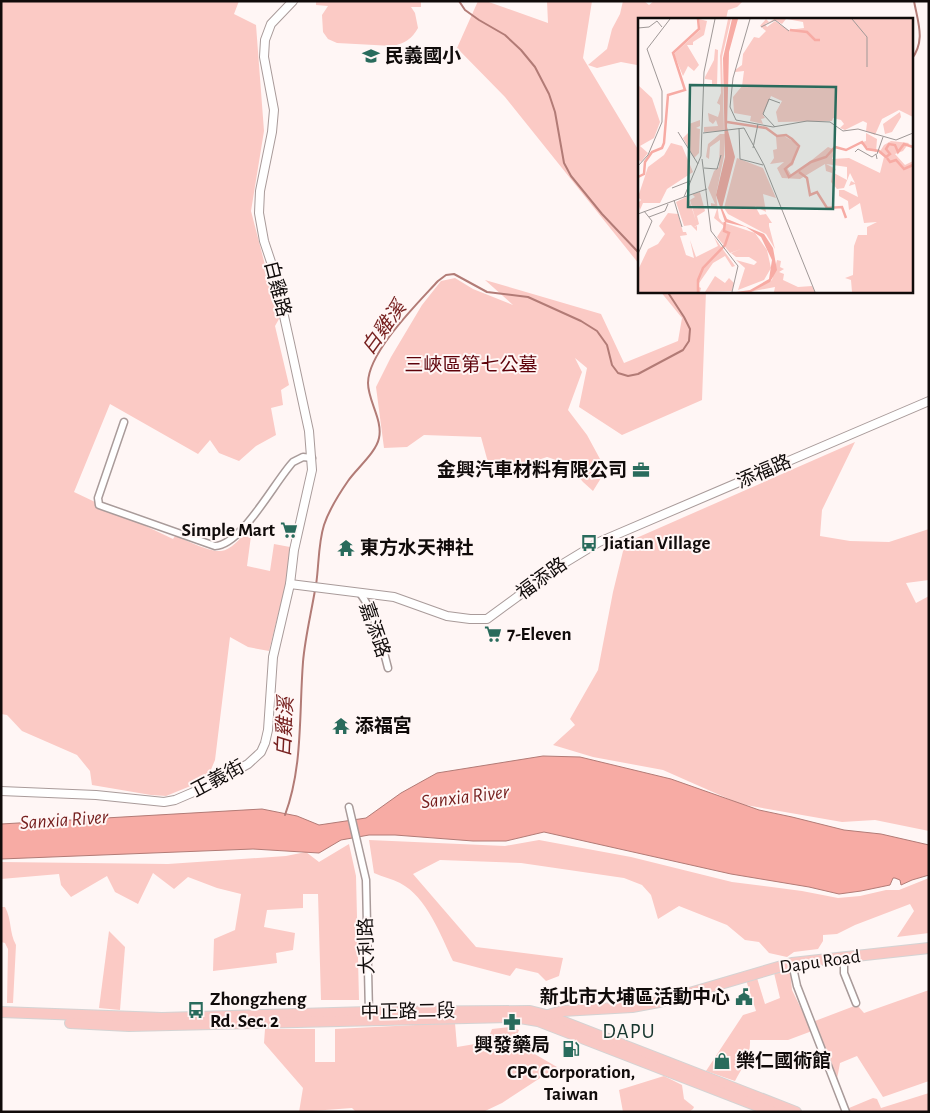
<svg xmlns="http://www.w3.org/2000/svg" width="930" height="1113" font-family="'Alegreya Sans','Noto Sans TC',sans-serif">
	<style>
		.green { fill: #fbcac5 }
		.water { fill: #f7aba4; stroke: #b27b76 }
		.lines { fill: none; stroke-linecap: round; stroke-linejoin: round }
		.stream { stroke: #b27b76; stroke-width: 2 }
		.minor-casing { stroke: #a99b9a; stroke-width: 9 }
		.tertiary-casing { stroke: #a99b9a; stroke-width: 10 }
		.primary-casing { stroke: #d4d3d3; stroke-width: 12 }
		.minor { stroke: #fff; stroke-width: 6 }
		.tertiary { stroke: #fff; stroke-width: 8 }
		.primary { stroke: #f9c8c4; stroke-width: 10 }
		.labels { text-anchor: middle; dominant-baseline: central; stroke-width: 4; stroke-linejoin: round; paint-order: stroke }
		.poi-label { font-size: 19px; font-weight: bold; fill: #100b0a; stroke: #fff6f5; text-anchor: start }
		.street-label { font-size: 19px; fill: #100b0a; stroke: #fff6f5 }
		.park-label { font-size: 19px; fill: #5e020a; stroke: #fff6f5 }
		.water-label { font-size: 20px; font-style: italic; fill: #761f1e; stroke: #fff6f5 }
		.quarter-label { font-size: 21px; letter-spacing: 1px; fill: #17362e; stroke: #fff6f5 }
		.inset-river { fill: none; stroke: #f7aba4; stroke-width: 2.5 }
		.inset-road { fill: none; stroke: #9f9897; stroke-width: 1 }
		.view { fill: #296b5c; fill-opacity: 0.15; stroke: #296b5c; stroke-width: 2.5 }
		.inset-edge { fill: none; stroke: #100b0a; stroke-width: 2.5 }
	</style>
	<rect width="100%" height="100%" fill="#fff6f5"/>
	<g class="green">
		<path d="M1 1H239L234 14 256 25 264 131 251 211 279 319 275 326 289 385 281 390 283 405 271 408 276 435 256 446 239 461 219 453 210 440 198 454 110 404 74 492 173 539 175 536C187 540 208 552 221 551 231 550 240 538 247 532L251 536 247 566 270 571 274 544 290 547 286 583 269 651 248 647 230 637 215 760 210 772 198 783 166 796 151 795 92 785 90 771 77 755 22 731 7 715 1 714Z"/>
		<path d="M316 1H421V7H411L415 13 418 28C412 39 405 43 393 46L337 43 328 39 323 32 322 15 328 6 316 5Z"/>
		<path d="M478 1H486L548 23 547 1H592L583 58 639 151V264L505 97 457 48Z"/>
		<path d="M623 1H644L649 5 654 1H743L737 7 728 10 726 19H639V48L637 65 621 62 597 68 588 65 607 49 612 29 620 14Z"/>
		<path d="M455 278 473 289 513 305 485 280 601 314 624 363 678 341 682 318 660 291H706L702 400 622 435 579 407 587 368 575 358 582 372 568 410 587 435 606 470 593 491 583 482 568 464 547 457 520 466H489L481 437 424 435 407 447 384 448 376 387 391 357 422 305 441 281Z"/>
		<path d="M855 442 822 510 820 536 850 541 889 542 929 529V580L906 583 916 603 929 596V831L875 820 842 822 740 804 663 770 593 757 553 745 575 725 570 719 598 670 613 592 625 543Z"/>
		<path d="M369 840 505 846 539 840 631 857 732 882 802 891 838 898 860 896 886 890H899L929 878V933L897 937 914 911 910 904 855 925 837 934 823 935V941L818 949 794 952 787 957 769 953 759 942 745 940 727 925 679 906 658 919 651 895 642 885 624 878 521 863 440 860 413 874 476 947 563 958 559 976 546 981 538 973 516 968 510 976 453 961C441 936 427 897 400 883 392 879 383 877 374 873Z"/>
		<path d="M349 844 356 876 359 1000H321L318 894H303V908L267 910 264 927 295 933 293 950 276 953 277 963 213 971 214 939 235 930 241 894 217 888 188 877 174 889 153 873 138 904 115 892 107 876 71 897 61 885 59 874 1 879V862L168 864 286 856 306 852 319 862Z"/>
		<path d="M1 907H5C12 920 9 932 16 945L13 1003H7L8 949 5 943 1 942Z"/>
		<path d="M109 931 125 947 120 1010 99 1008Z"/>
		<path d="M790 967 792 990 812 1031 788 1040H750C751 1055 742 1068 735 1081L706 1071 743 1015 756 1011 746 980 757 978 765 1004 780 998 774 973Z"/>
		<path d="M929 990V1081L883 1097 857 1056 840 1063 837 1079 815 1021 857 1005 864 1013Z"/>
		<path d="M455 1023 457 1047 487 1042 492 1029 510 1027 519 1030 514 1042 557 1067 502 1103 483 1112H356L352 1108 299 1112 303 1088 264 1043 265 1029H315V1062H335V1029Z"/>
		<path d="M664 1076 682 1085 684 1099 694 1107 693 1109 689 1112H623L619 1090Z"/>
		<path d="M929 1093V1112H850L849 1108 873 1098 877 1099 881 1108Z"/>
	</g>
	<path class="water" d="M543 756 580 757 671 779 759 810 792 817 844 830 881 834 929 845V875L912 880 901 885 900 880 895 878H893L890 885 861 891 839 894 809 887 731 874 544 832 506 841H473L395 835H369L341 840 319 853 253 849 1 859V824L262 809 297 816 319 825 366 818 401 793 437 773Z"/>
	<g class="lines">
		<g class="stream">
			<path d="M459 1 465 10 479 20 505 35 521 50 535 67 549 94 555 112 564 163 571 176 602 214 639 253"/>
			<path d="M911 60C926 41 918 23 914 1"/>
			<path d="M316 585C319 566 318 544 324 525 329 510 339 494 348 481 356 469 376 453 379 438 383 420 368 401 368 383 368 352 418 303 438 281L446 275 454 274 487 292 528 297 581 321 597 331 607 345 612 365 618 373 628 376 638 374 683 350 689 341 690 329 684 317 667 291"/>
			<path d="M285 815C303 767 299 713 303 662 305 638 311 614 315 590"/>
		</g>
		<g class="minor-casing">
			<g id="minor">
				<path d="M124 422 98 498 99 505 215 546C242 545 275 481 293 462L303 457 312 458"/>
				<path d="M360 593C376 615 381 642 388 668"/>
				<path d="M349 807 366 880 369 1014"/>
				<path d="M844 957V973L856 1003"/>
				<path d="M792 963 797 986 846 1112"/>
			</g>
		</g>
		<g class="tertiary-casing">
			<g id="tertiary">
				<path d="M290 584 394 597 447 616 470 619H487L517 597 543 576 599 542 929 401"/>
				<path d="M1 791 96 795 164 802 175 800 210 785 248 764 261 752 265 743 268 730 273 657 290 584 294 550 312 470 309 431 290 343 274 271 264 241 259 213 260 191 272 132 274 110 264 57 265 40 271 24 293 1"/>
			</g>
		</g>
		<g class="primary-casing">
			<g id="primary">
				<path d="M1 1012 162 1018 369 1012 530 1011 546 1015 796 1112"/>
				<path d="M545 1016 562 1011 632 1007 659 1002 792 963 929 948"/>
				<path d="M70 1023 129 1026 514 1017 538 1021 773 1112"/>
			</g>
		</g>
		<use href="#minor" class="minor"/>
		<use href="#tertiary" class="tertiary"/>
		<use href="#primary" class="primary"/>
	</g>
	<defs>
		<g id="school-bare" transform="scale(1.35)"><path d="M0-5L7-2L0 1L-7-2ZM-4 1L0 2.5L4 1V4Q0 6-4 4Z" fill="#296b5c" stroke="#fff6f5" stroke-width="2.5" paint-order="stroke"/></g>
		<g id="office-bare" transform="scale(1.35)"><path d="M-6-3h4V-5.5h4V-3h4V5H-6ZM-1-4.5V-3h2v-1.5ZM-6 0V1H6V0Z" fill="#296b5c" stroke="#fff6f5" stroke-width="2.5" paint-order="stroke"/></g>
		<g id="supermarket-bare" transform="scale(1.35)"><path d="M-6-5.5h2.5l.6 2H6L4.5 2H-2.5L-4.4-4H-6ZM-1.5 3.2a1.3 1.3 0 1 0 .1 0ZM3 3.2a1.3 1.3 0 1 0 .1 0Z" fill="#296b5c" stroke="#fff6f5" stroke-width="2.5" paint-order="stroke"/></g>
		<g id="bus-bare" transform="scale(1.35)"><path d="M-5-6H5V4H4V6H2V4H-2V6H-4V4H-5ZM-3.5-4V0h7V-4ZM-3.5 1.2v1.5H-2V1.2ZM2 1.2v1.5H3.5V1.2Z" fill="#296b5c" stroke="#fff6f5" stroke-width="2.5" paint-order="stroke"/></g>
		<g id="temple-bare" transform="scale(1.35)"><path d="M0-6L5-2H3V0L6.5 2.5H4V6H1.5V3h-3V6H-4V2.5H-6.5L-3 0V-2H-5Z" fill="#296b5c" stroke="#fff6f5" stroke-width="2.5" paint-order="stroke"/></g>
		<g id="civic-bare" transform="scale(1.35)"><path d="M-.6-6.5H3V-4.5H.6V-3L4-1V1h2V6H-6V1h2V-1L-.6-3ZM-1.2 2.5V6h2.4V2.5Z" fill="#296b5c" stroke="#fff6f5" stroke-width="2.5" paint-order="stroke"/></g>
		<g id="pharmacy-bare" transform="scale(1.35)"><path d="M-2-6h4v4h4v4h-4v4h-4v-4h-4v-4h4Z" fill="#296b5c" stroke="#fff6f5" stroke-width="2.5" paint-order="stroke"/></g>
		<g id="fuel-bare" transform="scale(1.35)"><path d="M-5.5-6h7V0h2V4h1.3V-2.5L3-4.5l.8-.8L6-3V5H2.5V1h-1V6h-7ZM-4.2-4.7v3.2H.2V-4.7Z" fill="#296b5c" stroke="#fff6f5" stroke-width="2.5" paint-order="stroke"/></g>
		<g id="shop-bare" transform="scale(1.35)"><path d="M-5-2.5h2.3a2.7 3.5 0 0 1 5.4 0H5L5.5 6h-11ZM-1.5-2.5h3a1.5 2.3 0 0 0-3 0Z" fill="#296b5c" stroke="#fff6f5" stroke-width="2.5" paint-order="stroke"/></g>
	</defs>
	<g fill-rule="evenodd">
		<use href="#school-bare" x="371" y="56"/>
		<use href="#office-bare" x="641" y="470"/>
		<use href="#supermarket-bare" x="289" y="530"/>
		<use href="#bus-bare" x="589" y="543"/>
		<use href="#temple-bare" x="346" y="548"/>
		<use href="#supermarket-bare" x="493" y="634"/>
		<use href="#temple-bare" x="341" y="726"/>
		<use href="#civic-bare" x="744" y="997"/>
		<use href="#bus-bare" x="196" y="1010"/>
		<use href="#pharmacy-bare" x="512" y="1022"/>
		<use href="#fuel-bare" x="571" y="1049"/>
		<use href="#shop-bare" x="722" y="1061"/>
	</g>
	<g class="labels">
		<g class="poi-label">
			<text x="385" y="56">民義國小</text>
			<text x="627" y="470" text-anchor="end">金興汽車材料有限公司</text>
			<text x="275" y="530" text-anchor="end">Simple Mart</text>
			<text x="603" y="543">Jiatian Village</text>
			<text x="360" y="548">東方水天神社</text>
			<text x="507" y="634">7-Eleven</text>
			<text x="355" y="726">添福宮</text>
			<text x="730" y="997" text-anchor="end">新北市大埔區活動中心</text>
			<text x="210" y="999">Zhongzheng<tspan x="210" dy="22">Rd. Sec. 2</tspan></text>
			<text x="512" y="1045" text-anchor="middle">興發藥局</text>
			<text x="736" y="1061">樂仁國術館</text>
			<text x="571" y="1072" text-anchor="middle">CPC Corporation,<tspan x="571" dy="22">Taiwan</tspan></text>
		</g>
		<g class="street-label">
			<text transform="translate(277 289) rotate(76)">白雞路</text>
			<text transform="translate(764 472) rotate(-23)">添福路</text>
			<text transform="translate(542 579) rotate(-36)">福添路</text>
			<text transform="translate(374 630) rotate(71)">嘉添路</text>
			<text transform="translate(218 779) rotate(-28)">正義街</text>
			<text transform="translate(367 946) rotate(-92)">大利路</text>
			<text transform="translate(820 962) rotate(-8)">Dapu Road</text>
			<text transform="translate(408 1012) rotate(-1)">中正路二段</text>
		</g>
		<g class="park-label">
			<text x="471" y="365">三峽區第七公墓</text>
		</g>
		<g class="water-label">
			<text transform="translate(384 328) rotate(-54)">白雞溪</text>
			<text transform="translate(285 727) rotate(-87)">白雞溪</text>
			<text transform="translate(465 797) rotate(-7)">Sanxia River</text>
			<text transform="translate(64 820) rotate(-4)">Sanxia River</text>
		</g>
		<g class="quarter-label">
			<text x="629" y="1031">DAPU</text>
		</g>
	</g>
	<g transform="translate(638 18)">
		<rect width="275" height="275" fill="#fff6f5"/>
		<path d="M61 1 69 3 66 17 55 24V27H49L61 47 56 53 50 48 45 58 36 36 62 12ZM90 1H93L84 39 86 113 66 114V109L80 108 78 102 75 106 71 103 70 95 80 99 82 92V87L79 85 83 75 82 38ZM128 1 131 4 136 1H148L144 6 137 2 127 6 129 9 137 3 150 12 166 10 165 4 149 1H275V99L261 92 244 101 237 117 228 113 229 105 225 103 207 112 202 110 206 106 203 102 195 100 194 103 140 104 138 94 144 83 133 78 125 97 127 100 123 101 125 106 112 103 113 98 96 95 95 79 104 68 106 53 97 54V52L104 47 105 36 116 19 121 20 128 13 122 8ZM77 31 80 32 79 68 66 69 74 67V62L67 61V59L76 42ZM0 67 14 80 22 104 16 120 2 128 10 135 3 144 0 141ZM262 94 263 99 254 114 247 116 245 106ZM62 102V108L58 110 62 111 61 135 56 140 45 120 52 113 51 106ZM228 115 239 121 238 134 221 125 228 123ZM82 116H87L86 138 78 177 81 200 84 204 117 215 129 232 133 250 126 262 100 272 107 250 98 242 116 247 119 244 111 239H98L93 235 103 231 92 235 79 219 86 208 76 200 79 191 73 190V185L77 186 70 170 76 153 81 149 82 122 72 129 71 141 68 139 70 126ZM146 118 160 126 155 147 149 150 154 158 190 129 197 132 194 141 211 140 242 155 246 139 241 135 246 127 253 123 271 125 265 133 257 136 267 147 275 143V274H214L213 262 207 260 215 257 216 228 220 217H229V209L239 204 226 205 222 185 211 192 210 183 201 178V172H206L220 179 217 166 211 168 213 163 217 165 212 155 206 170 199 171 193 164 194 155 188 153 187 146 162 161 144 160 139 150 146 144 132 146 136 140 135 132 139 131 138 119ZM188 146 209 149V162L196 155 198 151ZM33 125 44 128 55 154 29 171 22 185H5L2 192 0 185 3 182 0 179 10 149 26 137ZM99 140 125 150 138 180 125 176 128 194 117 188 122 197 128 196 134 205H131V208L137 231 128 216 90 196 86 190ZM62 174 67 193 59 198 61 206 56 209 59 208V213L53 207 46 208 38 184 50 178 58 203 52 182 57 179 54 176ZM30 195 40 196 45 214H48L49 217 42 218 48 237 56 240 52 222 58 239 80 228 76 219 97 248 94 249 87 238 75 245 59 268 63 270 62 274H0V252L10 231 20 226 27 216 21 208ZM139 242 143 243 142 249 146 251 141 254 146 256 145 262 160 269 174 268 177 274H136L137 269 111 274 134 262ZM77 258 87 265 91 260 96 265 94 273 67 274Z" fill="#fbcac5" fill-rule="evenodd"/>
		<path d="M94 1H100L91 34 89 109 97 139 84 190 89 201 126 216 135 230 139 252 132 264 113 274H98L112 272 131 261 134 242 123 219 108 209 87 204 78 177 87 139 85 40Z" fill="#f7aba4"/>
		<path class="inset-river" d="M152 12 169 14 177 22H182M89 104 128 110 139 118 148 117 154 121 161 128 154 145 147 151 151 159 173 144 188 139 197 129 208 132 224 124 229 131 241 133 248 139 252 136 248 131 251 126 257 127 260 134 266 126 275 129M249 140 252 144 258 142 266 151 275 147M161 154 169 160 172 177 179 174 189 190 204 189 208 200M0 159 6 156 7 144 14 134 24 130 26 125 30 77 47 72 35 35 61 11 60 1M60 274V262L65 250 87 227 91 215 86 213 87 204"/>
		<path class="inset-road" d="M112 1 95 60 92 89 98 102 135 109 169 103 192 104 205 113 220 111 258 122 275 115M214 1 229 19V49M123 9 137 2 151 13M0 10 11 9 19 3 24 9M137 109 125 96 131 81 142 85M101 110 102 141 125 147M40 114 60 146M65 115 106 110 126 147 177 274M115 130 120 106M217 134 220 131 234 139 238 136 239 141M239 136 245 119M64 141 73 213 100 248 94 274M0 148 10 137 24 104V73L9 31 32 1M66 150 79 151 83 137M34 170 52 163M46 179 69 171M36 182 44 209M0 196 46 179 63 138 66 54 77 1M11 199 27 193 30 186M0 236 14 203 6 193"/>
		<path class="view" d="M52 67 198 69 195 191 50 189Z"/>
		<rect width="275" height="275" class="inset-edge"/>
	</g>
	<rect width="930" height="1113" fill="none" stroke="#100b0a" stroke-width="5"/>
</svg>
